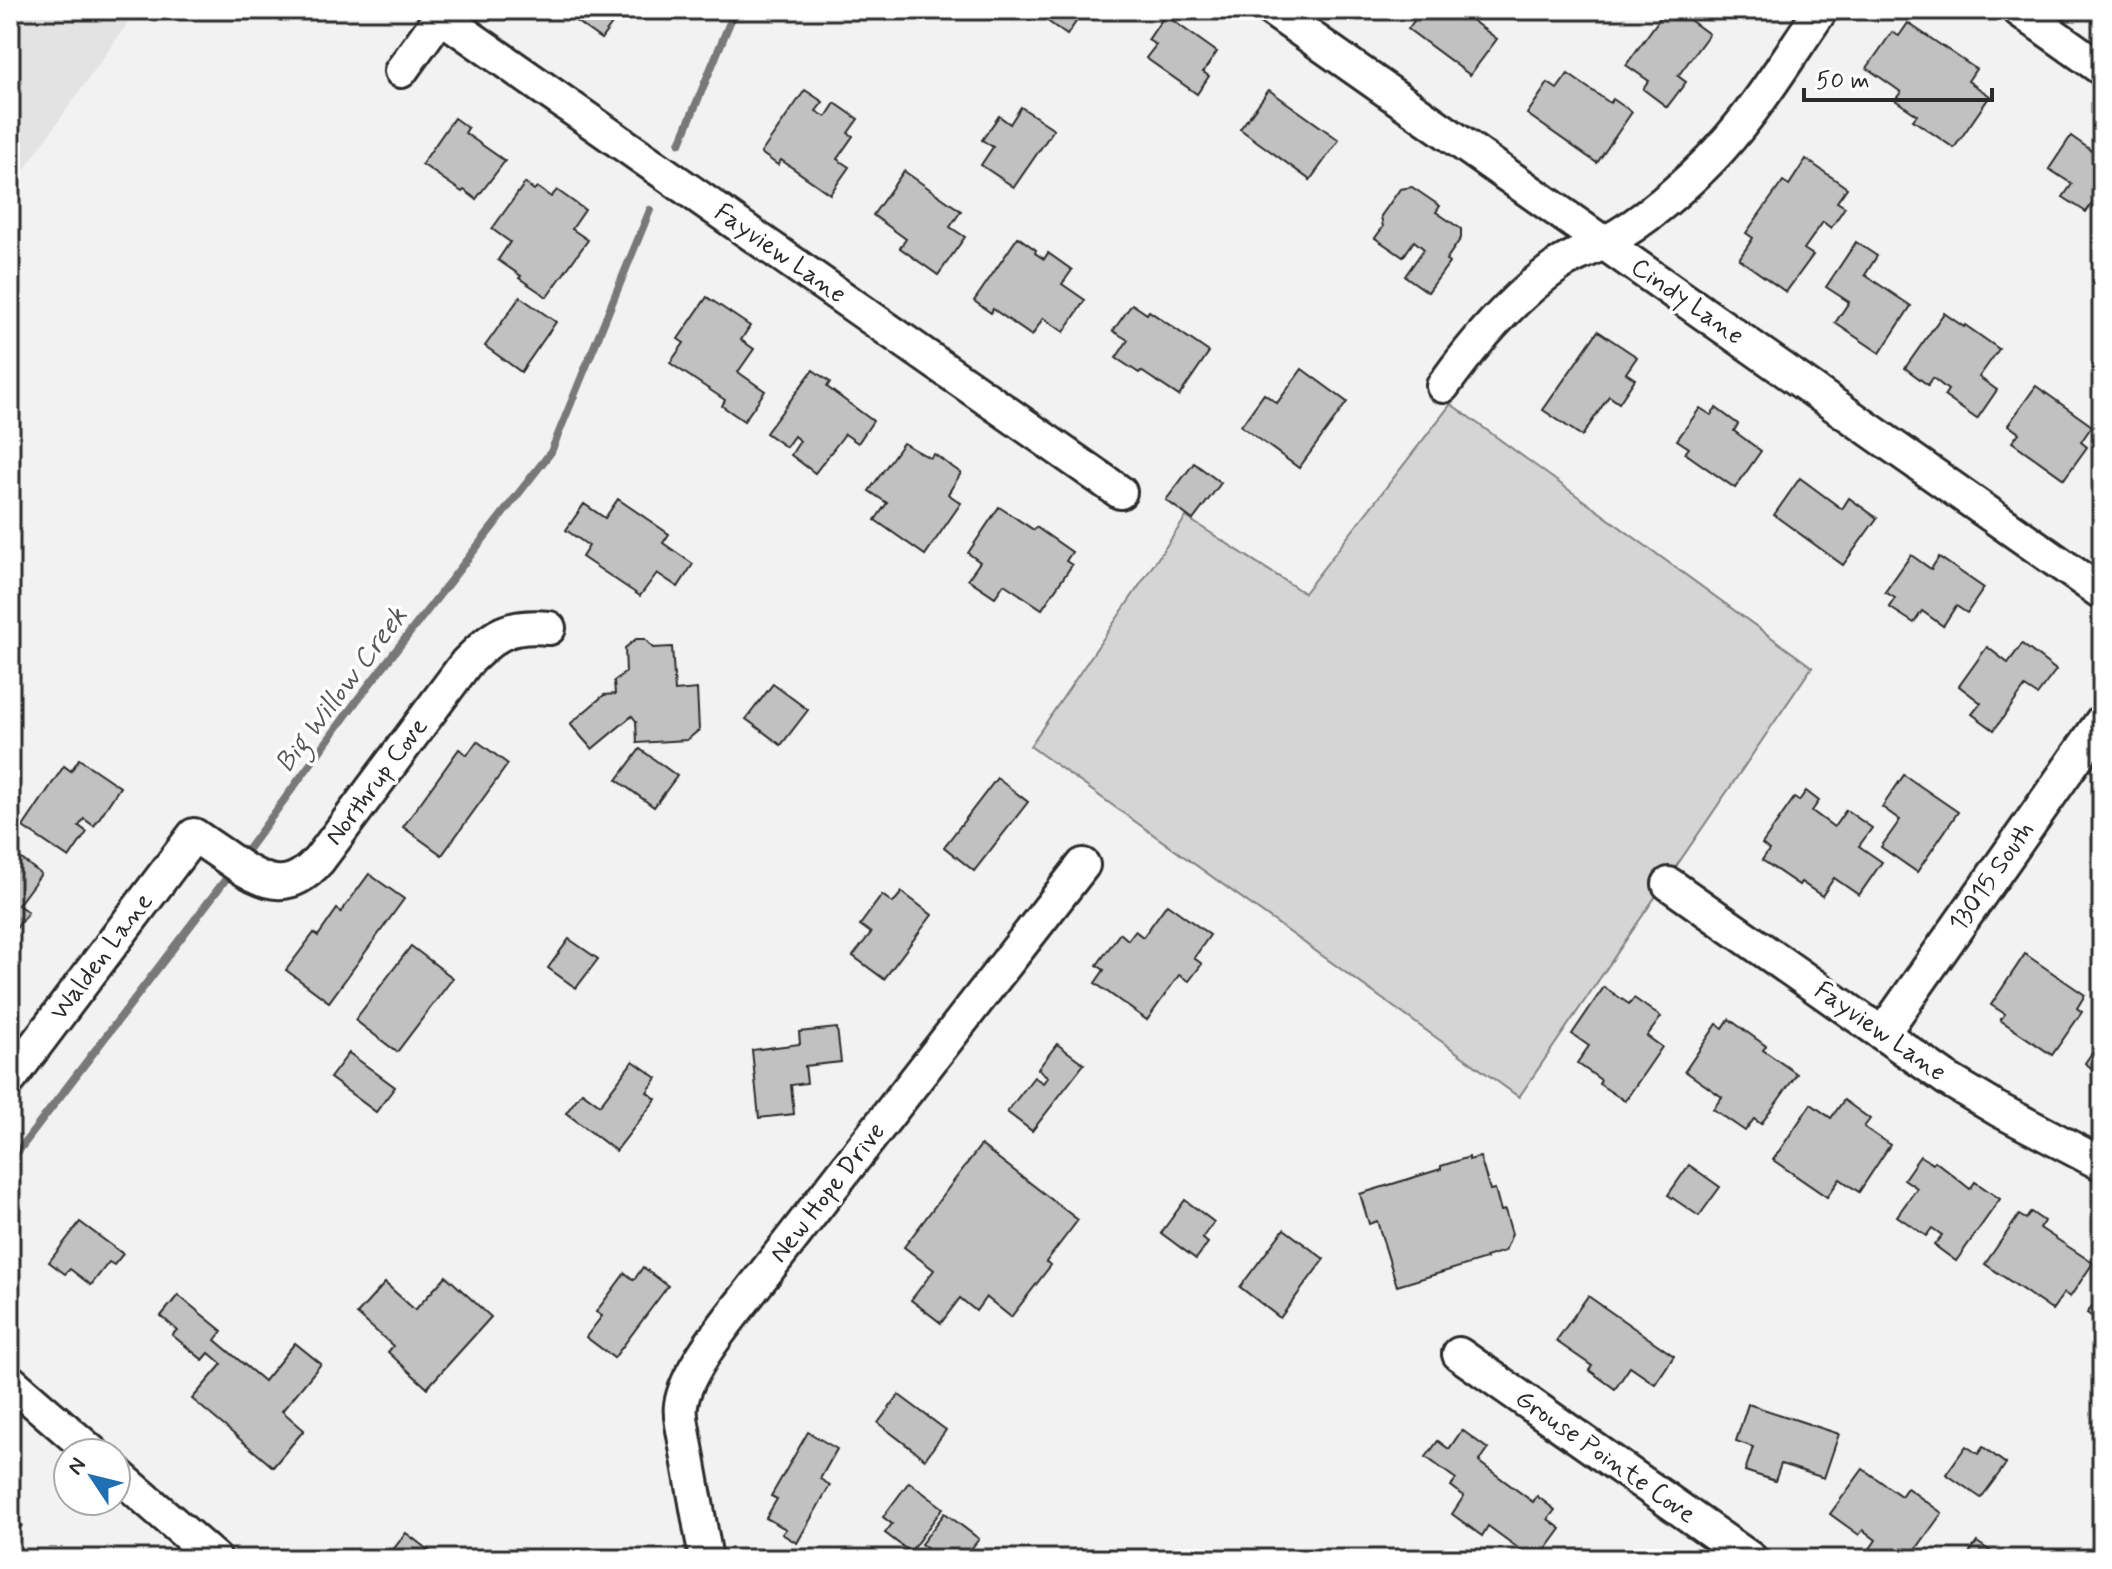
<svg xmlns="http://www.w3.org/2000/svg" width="2112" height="1569" font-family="Mynerve,sans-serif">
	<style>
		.built { fill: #e3e3e3 }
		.green { fill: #d5d5d5; stroke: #808080; stroke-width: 2 }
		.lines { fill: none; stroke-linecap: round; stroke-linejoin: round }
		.stream { stroke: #787878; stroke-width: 8 }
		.building { fill: #c1c1c1; stroke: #2b2b2b; stroke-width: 2 }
		.minor-casing { stroke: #2b2b2b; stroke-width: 38 }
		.minor { stroke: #fff; stroke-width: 32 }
		.labels { text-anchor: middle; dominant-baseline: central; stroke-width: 7; stroke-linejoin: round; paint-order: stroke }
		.street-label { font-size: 26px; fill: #2b2b2b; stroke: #fff }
		.water-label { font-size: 28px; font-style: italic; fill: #585858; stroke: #fff }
	</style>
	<rect width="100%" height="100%" fill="#f2f2f2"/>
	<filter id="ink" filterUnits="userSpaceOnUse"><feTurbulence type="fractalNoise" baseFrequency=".0125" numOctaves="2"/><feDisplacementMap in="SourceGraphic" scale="16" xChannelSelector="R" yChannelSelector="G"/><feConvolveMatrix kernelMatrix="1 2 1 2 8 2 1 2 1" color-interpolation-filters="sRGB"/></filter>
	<g filter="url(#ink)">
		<path class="built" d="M10 10H137L10 190Z"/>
		<g class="green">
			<path d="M10 96 19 178 10 190Z"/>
			<path d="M1451 404 1812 667 1519 1097 1030 746 1186 517 1304 593Z"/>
		</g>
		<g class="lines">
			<g class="stream">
				<path d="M680 143 735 10"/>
				<path d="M240 860 358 699 551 452 650 210"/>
				<path d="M10 1162 232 871"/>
			</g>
		</g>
		<g class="building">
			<path d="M560 10H622L601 39Z"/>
			<path d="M1032 10H1084L1067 35Z"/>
			<path d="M1422 10H1458L1497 39 1470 75 1408 29Z"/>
			<path d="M1666 10H1676L1709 34 1678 76 1686 82 1667 107 1643 89 1649 81 1626 65Z"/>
			<path d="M1165 15 1217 52 1203 72 1209 76 1197 94 1146 58 1156 45 1148 40Z"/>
			<path d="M1908 23 1976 69 1968 81 1990 96 1954 148 1913 120 1917 115 1895 100 1901 92 1867 68 1892 32 1899 36Z"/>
			<path d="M1568 74 1610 103 1613 99 1632 112 1597 163 1527 114 1548 83 1557 89Z"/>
			<path d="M805 90 823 102 816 111 826 117 835 103 858 119 848 133 853 136 837 159 849 167 830 194 781 160 778 165 761 153Z"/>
			<path d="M1269 90 1339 140 1310 180 1240 129Z"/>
			<path d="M1021 107 1054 129 1014 187 981 165 993 147 982 140 999 116 1010 124Z"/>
			<path d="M454 118 468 128 465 133 505 161 476 199 464 190 462 192 422 164Z"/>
			<path d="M2071 136 2102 158V207L2094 201 2086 212 2063 197 2072 184 2049 169Z"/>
			<path d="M1806 159 1847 188 1837 202 1845 207 1831 228 1823 222 1804 249 1813 255 1786 292 1739 259 1753 238 1746 233 1783 181 1789 185Z"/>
			<path d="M904 171 961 211 950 227 965 237 938 275 900 248 906 239 873 215Z"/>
			<path d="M525 183 534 190 537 187 551 197 557 190 585 210 572 229 588 240 547 297 519 278 521 276 498 260 510 242 492 229Z"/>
			<path d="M1412 187 1440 206 1436 212 1461 229V238L1446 260 1449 263 1428 292 1405 276 1424 249 1414 241 1403 257 1375 238 1383 227 1381 216 1400 189Z"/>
			<path d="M1018 237 1036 250 1035 253 1044 259 1048 253 1072 270 1062 284 1085 300 1064 332 1043 318 1032 336 993 309 991 313 974 301Z"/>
			<path d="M1856 242 1877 256 1865 275 1911 306 1880 353 1835 323 1849 302 1826 287Z"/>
			<path d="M520 297 556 322 521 372 485 346Z"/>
			<path d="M707 297 750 326 741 340 754 349 738 372 765 391 744 421 722 406 725 400 670 363 684 343 678 339Z"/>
			<path d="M1132 304 1147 314 1149 311 1209 352 1179 396 1141 371 1139 373 1116 358 1128 340 1113 331Z"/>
			<path d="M1944 313 1964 327 1965 325 1999 349 1979 377 1997 390 1977 419 1944 396 1948 390 1933 378 1928 385 1905 368Z"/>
			<path d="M1598 331 1637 357 1626 373 1635 379 1619 403 1609 396 1582 436 1543 410Z"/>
			<path d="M1302 369 1347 402 1299 468 1241 426 1264 394 1277 403Z"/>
			<path d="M813 370 830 382 827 387 873 421 858 443 845 434 815 473 791 455 800 441 794 436 786 447 766 433Z"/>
			<path d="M2036 386 2092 426 2081 442 2087 447 2064 479 2012 442 2019 433 2008 425Z"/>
			<path d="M1700 408 1711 415 1716 408 1738 424 1734 431 1761 451 1735 488 1685 453 1689 448 1677 440Z"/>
			<path d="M903 443 930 458 934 454 961 473 948 494 961 503 925 555 875 520 887 503 869 491Z"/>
			<path d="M1194 463 1221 483 1193 520 1166 500Z"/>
			<path d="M1800 478 1842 509 1849 498 1877 518 1843 565 1774 515Z"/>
			<path d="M618 499 669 534 663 543 693 564 678 587 657 573 640 596 582 557 589 546 566 530 584 504 605 518Z"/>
			<path d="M999 507 1034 530 1036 527 1072 552 1066 561 1072 565 1042 609 1004 584 995 597 968 579 980 562 968 553Z"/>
			<path d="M1911 555 1931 569 1939 557 1984 588 1967 613 1956 606 1943 626 1922 611 1914 623 1889 607 1895 598 1885 592Z"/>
			<path d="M636 639H645L653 648 672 647 675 691 697 689 699 730 687 740 637 743 636 721 632 716 592 749 570 724 604 695 615 694 614 681 626 672 625 648Z"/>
			<path d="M2022 644 2056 670 2037 695 2025 687 1994 730 1972 714 1981 703 1959 686 1987 647 2008 663Z"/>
			<path d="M773 684 808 710 781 745 746 719Z"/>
			<path d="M477 741 508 764 442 855 403 827 459 749 467 755Z"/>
			<path d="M640 749 677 776 654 807 617 780Z"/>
			<path d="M79 759 120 787 94 826 84 819 79 826 87 832 69 858 23 827 64 766 71 771Z"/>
			<path d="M1904 775 1958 812 1917 872 1881 847 1900 820 1882 807Z"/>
			<path d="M997 778 1028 802 974 871 944 847Z"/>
			<path d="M1806 791 1819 801 1812 811 1834 827 1846 810 1872 828 1859 846 1882 862 1859 895 1834 878 1822 896 1801 882 1799 885 1762 860 1769 850 1762 844 1794 798 1799 801Z"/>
			<path d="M10 850 41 874 18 905 28 912 10 937Z"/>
			<path d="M369 874 404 899 329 1002 286 970 314 933 318 936 337 909 341 912Z"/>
			<path d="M902 892 932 915 884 979 853 956 871 933 860 925 882 895 893 903Z"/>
			<path d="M1167 904 1210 935 1194 958 1202 964 1189 981 1179 975 1147 1020 1095 983 1104 970 1097 965 1120 933 1128 940 1135 931 1143 937Z"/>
			<path d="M569 939 598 959 576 988 548 968Z"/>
			<path d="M411 946 453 978 397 1052 355 1020Z"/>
			<path d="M2025 954 2085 995 2077 1008 2082 1012 2052 1055 2000 1020 2005 1014 1991 1005Z"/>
			<path d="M1604 987 1629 1004 1634 998 1661 1017 1647 1036 1662 1047 1625 1101 1599 1084 1601 1080 1577 1063 1589 1046 1572 1034Z"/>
			<path d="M1729 1019 1766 1046 1763 1050 1797 1074 1761 1124 1754 1119 1745 1131 1713 1109 1722 1097 1685 1071 1717 1024 1723 1028Z"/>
			<path d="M837 1028 841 1062 805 1066 807 1083 791 1085 794 1114 759 1118 752 1050 800 1044 799 1032Z"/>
			<path d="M2102 1032V1076L2085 1063 2100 1041 2097 1039Z"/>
			<path d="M1057 1044 1084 1064 1032 1131 1007 1112 1034 1077 1043 1083 1048 1077 1038 1069Z"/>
			<path d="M349 1053 395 1087 376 1112 330 1078Z"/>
			<path d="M633 1061 657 1078 647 1092 656 1099 616 1151 566 1113 582 1092 600 1105Z"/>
			<path d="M1844 1100 1870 1119 1864 1127 1890 1145 1859 1192 1840 1179 1827 1197 1773 1160 1811 1104 1831 1118Z"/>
			<path d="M981 1145 1078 1220 1046 1262 1051 1265 1011 1317 986 1297 976 1311 960 1298 941 1323 911 1300 934 1270 904 1247Z"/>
			<path d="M1920 1156 1933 1164 1935 1161 1970 1189 1975 1182 2000 1199 1956 1261 1934 1245 1942 1235 1932 1228 1926 1236 1897 1216 1917 1188 1904 1179Z"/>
			<path d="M1469 1157V1160L1480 1157 1490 1190 1495 1189 1501 1211 1505 1210 1512 1234 1505 1251 1485 1257 1486 1259 1397 1286 1377 1221 1369 1224 1360 1194 1441 1169V1166Z"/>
			<path d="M1689 1165 1720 1187 1699 1216 1668 1195Z"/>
			<path d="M1185 1200 1214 1222 1202 1238 1208 1243 1196 1259 1161 1233Z"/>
			<path d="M2031 1212 2044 1221 2040 1228 2093 1263 2070 1297 2064 1293 2052 1310 1985 1264 2019 1215 2026 1219Z"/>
			<path d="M80 1222 123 1254 114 1265 109 1262 91 1285 70 1269 65 1274 49 1262Z"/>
			<path d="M1284 1229 1324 1259 1280 1318 1240 1287Z"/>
			<path d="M643 1267 668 1286 614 1358 586 1337 602 1316 596 1312 625 1273 634 1280Z"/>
			<path d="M446 1276 491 1317 427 1388 388 1352 393 1346 357 1314 385 1283 415 1310Z"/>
			<path d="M2102 1292V1324L2087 1313Z"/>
			<path d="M178 1295 222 1331 215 1340 264 1381 295 1343 321 1364 282 1411 304 1430 273 1467 192 1399 222 1364 209 1353 203 1360 172 1335 177 1330 161 1316Z"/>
			<path d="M1588 1296 1674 1356 1655 1384 1630 1367 1615 1389 1589 1370 1592 1366 1556 1341Z"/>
			<path d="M899 1395 946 1430 925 1459 878 1423Z"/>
			<path d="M1748 1404 1839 1434 1824 1478 1781 1464 1775 1481 1745 1471 1753 1447 1736 1441Z"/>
			<path d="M1462 1430 1488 1449 1479 1462 1533 1502 1537 1496 1555 1510 1548 1519 1561 1529 1539 1559H1533L1488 1526 1482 1536 1452 1514 1464 1496 1451 1486 1456 1479 1426 1457 1438 1441 1449 1449Z"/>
			<path d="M808 1432 837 1449 820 1479 830 1485 797 1543 782 1534 786 1529 766 1518 777 1499 771 1496Z"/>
			<path d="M1966 1446 1978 1454 1983 1447 2006 1464 1981 1498 1946 1474Z"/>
			<path d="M1863 1469 1901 1496 1907 1488 1942 1513 1909 1559H1882L1869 1550 1876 1540 1863 1530 1859 1535 1830 1514Z"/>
			<path d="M909 1482 943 1508 910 1552 885 1533 892 1524 883 1517Z"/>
			<path d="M945 1513 979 1539 963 1559H941L921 1544Z"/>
			<path d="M10 1516 22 1525 10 1542Z"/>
			<path d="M406 1533 440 1559H386Z"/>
			<path d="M1977 1542 2002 1559H1965Z"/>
		</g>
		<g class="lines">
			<g class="minor-casing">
				<g id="minor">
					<path d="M1272 10 2102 593"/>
					<path d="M2019 10 2102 69"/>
					<path d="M440 16 1120 492"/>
					<path d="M401 71 445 10"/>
					<path d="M1443 386C1476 340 1514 296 1560 264 1574 255 1590 250 1604 243 1626 232 1645 218 1664 202 1684 185 1704 167 1721 148 1759 106 1789 56 1821 10"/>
					<path d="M1669 884 1947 1079 1999 1110 2102 1164"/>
					<path d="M1883 1033 2102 721"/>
					<path d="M10 1079 194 835C208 845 222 854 236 864 268 886 291 892 319 860L466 663C494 635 507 624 549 628"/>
					<path d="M1459 1354 1751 1559"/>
					<path d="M10 1381 93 1453"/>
					<path d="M116 1473 215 1559"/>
					<path d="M706 1559 682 1424C681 1418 680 1411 681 1405 686 1369 731 1317 754 1287L1083 865"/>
				</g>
			</g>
			<use href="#minor" class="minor"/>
		</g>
	</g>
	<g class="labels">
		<g class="street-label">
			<text transform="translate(780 254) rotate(35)">Fayview Lane</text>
			<text transform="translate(1687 302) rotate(35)">Cindy Lane</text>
			<text transform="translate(377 782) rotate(-53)">Northrup Cove</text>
			<text transform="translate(1992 877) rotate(-55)">13015 South</text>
			<text transform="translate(102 957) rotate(-53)">Walden Lane</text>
			<text transform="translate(1880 1032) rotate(35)">Fayview Lane</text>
			<text transform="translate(828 1193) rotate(-52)">New Hope Drive</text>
			<text transform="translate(1605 1457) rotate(35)">Grouse Pointe Cove</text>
		</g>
		<g class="water-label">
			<text transform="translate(342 690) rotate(-53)">Big Willow Creek</text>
		</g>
	</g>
	<rect width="2112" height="1569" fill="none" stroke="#fff" stroke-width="40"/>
	<rect x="20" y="20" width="2072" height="1529" fill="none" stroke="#2b2b2b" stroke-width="3" filter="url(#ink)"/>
	<g transform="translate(92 1477) rotate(305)"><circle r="38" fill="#ffffff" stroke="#aaaaaa" stroke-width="2"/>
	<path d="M0-6L14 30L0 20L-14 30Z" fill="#1f6fb2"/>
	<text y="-12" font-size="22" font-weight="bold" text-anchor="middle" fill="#2b2b2b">N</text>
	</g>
	<path d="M1804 88v12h188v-12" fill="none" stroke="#2b2b2b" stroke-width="4"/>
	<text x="1816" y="88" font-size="24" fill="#2b2b2b" stroke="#ffffff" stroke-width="6" paint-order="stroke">50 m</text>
</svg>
